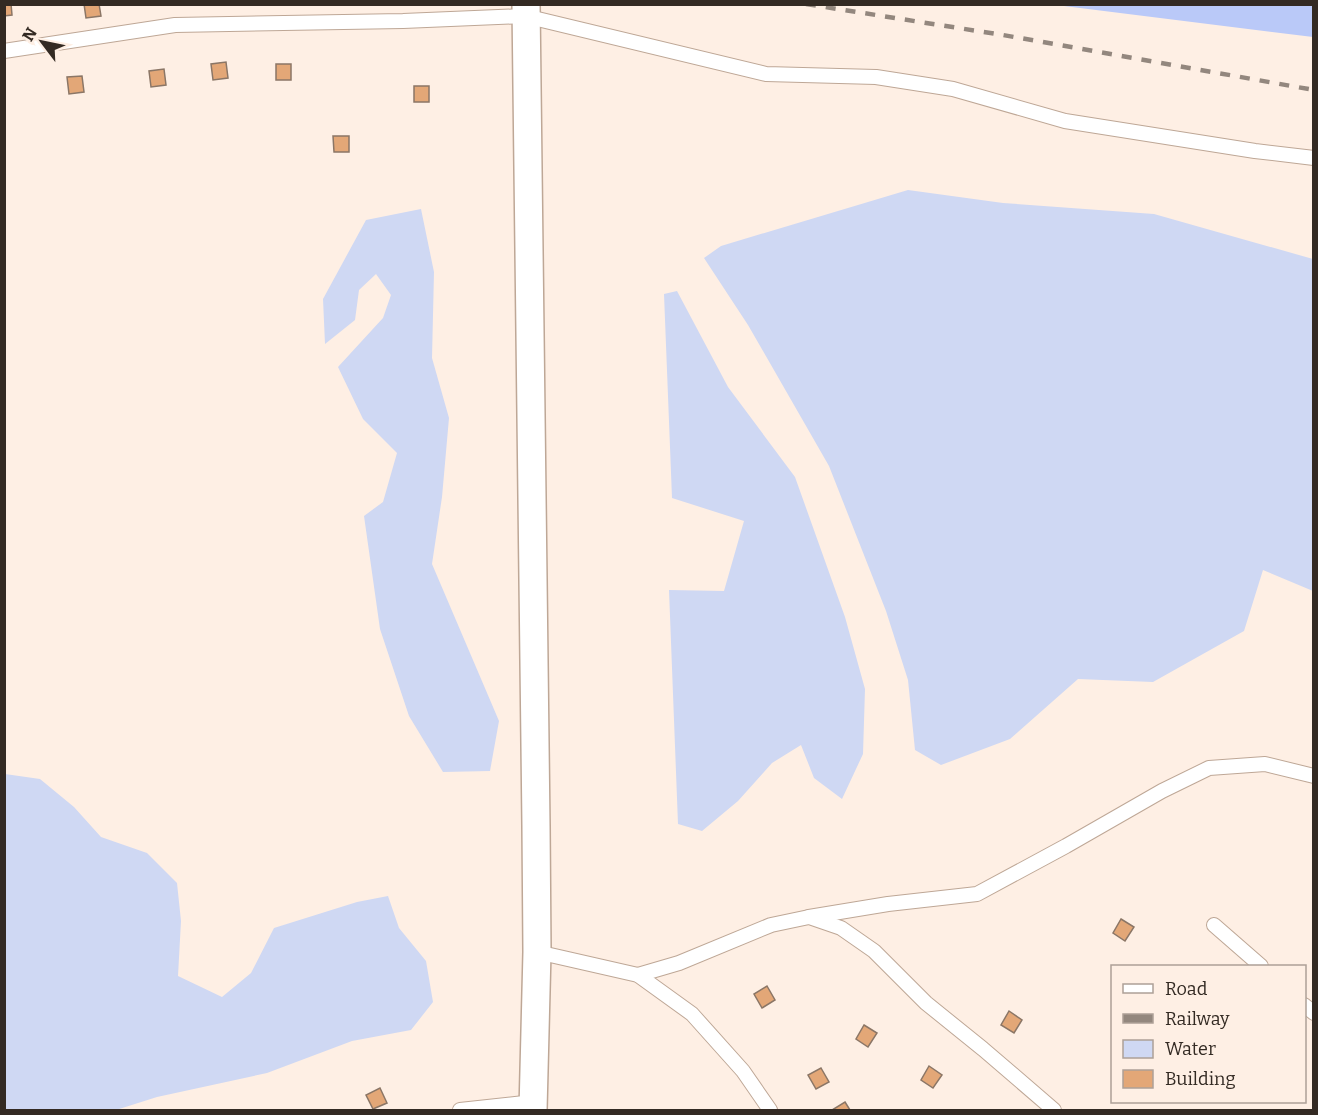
<svg xmlns="http://www.w3.org/2000/svg" width="1318" height="1115" font-family="Bitter,serif">
	<style>
		.green { fill: #bac9f8 }
		.water { fill: #cfd8f3 }
		.building { fill: #e3a777; stroke: #8b7666; stroke-width: 1.5 }
		.lines { fill: none; stroke-linecap: round; stroke-linejoin: round }
		.service-casing { stroke: #bea796; stroke-width: 16 }
		.minor-casing { stroke: #bea796; stroke-width: 30 }
		.service { stroke: #fff; stroke-width: 14 }
		.minor { stroke: #fff; stroke-width: 27 }
		.rail { stroke: #93877e; stroke-width: 4.5; stroke-dasharray: 10 10; stroke-linecap: butt }
	</style>
	<rect width="100%" height="100%" fill="#feefe4"/>
	<path class="green" d="M1056 5H1313V37Z"/>
	<g class="water">
		<path d="M908 190 1003 203 1154 214 1313 259V591L1263 570 1244 631 1153 682 1078 679 1010 739 941 765 915 750 908 680 886 611 829 466 748 325 704 258 721 246Z"/>
		<path d="M421 209 434 272 432 358 449 418 442 497 432 564 499 721 490 771 443 772 409 716 380 629 364 516 383 502 397 453 363 419 338 367 383 318 391 295 376 274 359 290 355 320 325 344 323 299 366 220Z"/>
		<path d="M677 291 728 387 795 477 845 617 865 689 863 754 842 799 814 778 801 745 772 763 738 801 702 831 678 824 669 590 724 591 744 521 672 498 664 294Z"/>
		<path d="M5 774 40 779 74 807 101 837 147 853 177 883 181 921 178 976 222 997 251 973 274 928 357 902 388 896 399 928 426 961 433 1002 411 1030 352 1041 267 1073 157 1097 116 1110H5Z"/>
	</g>
	<g class="building">
		<path d="M4 4H11L12 15 4 16Z"/>
		<path d="M84 4H99L101 16 86 18Z"/>
		<path d="M226 62 228 78 213 80 211 64Z"/>
		<rect x="276" y="64" width="15" height="16"/>
		<path d="M164 69 166 85 151 87 149 71Z"/>
		<path d="M82 76 84 92 69 94 67 77Z"/>
		<rect x="414" y="86" width="15" height="16"/>
		<path d="M333 136H349V152H334Z"/>
		<path d="M1121 919 1134 927 1125 941 1113 933Z"/>
		<path d="M767 986 775 1000 762 1008 754 994Z"/>
		<path d="M1009 1011 1022 1020 1014 1033 1001 1025Z"/>
		<path d="M864 1025 877 1033 868 1047 856 1039Z"/>
		<path d="M929 1066 942 1075 933 1088 921 1080Z"/>
		<path d="M821 1068 829 1082 816 1089 808 1075Z"/>
		<path d="M380 1088 387 1103 373 1109 366 1095Z"/>
		<path d="M845 1102 850 1110H832Z"/>
	</g>
	<g class="lines">
		<g class="service-casing">
			<g id="service">
				<path d="M4 51 175 25 403 21 525 16 766 74 876 77 953 89 1065 121 1255 151 1314 158"/>
				<path d="M809 917 888 904 977 894 1066 846 1162 791 1209 768 1265 764 1314 776"/>
				<path d="M1214 925 1261 966"/>
				<path d="M537 952 638 975 692 1014 743 1071 770 1110"/>
				<path d="M638 975 679 963 771 925 809 917 841 928 874 951 926 1003 983 1049 1054 1110"/>
				<path d="M1304 1005 1314 1013"/>
				<path d="M460 1110 533 1102"/>
			</g>
		</g>
		<g class="minor-casing">
			<path id="minor" d="M526 4 536 826 537 952 533 1110"/>
		</g>
		<use href="#service" class="service"/>
		<use href="#minor" class="minor"/>
		<path class="rail" d="M806 4 1003 35 1314 90"/>
	</g>
	<rect width="1318" height="1115" fill="none" stroke="#332a23" stroke-width="12"/>
	<rect x="1111" y="965" width="195" height="138" fill="#feefe4" stroke="#ada097" stroke-width="1.5"/>
	<rect x="1123" y="984" width="30" height="9" fill="#ffffff" stroke="#ada097" stroke-width="1.5"/>
	<text x="1165" y="995" font-size="18" fill="#332a23">Road</text>
	<rect x="1123" y="1014" width="30" height="9" fill="#93877e" stroke="#ada097" stroke-width="1.5"/>
	<text x="1165" y="1025" font-size="18" fill="#332a23">Railway</text>
	<rect x="1123" y="1040" width="30" height="18" fill="#cfd8f3" stroke="#ada097" stroke-width="1.5"/>
	<text x="1165" y="1055" font-size="18" fill="#332a23">Water</text>
	<rect x="1123" y="1070" width="30" height="18" fill="#e3a777" stroke="#ada097" stroke-width="1.5"/>
	<text x="1165" y="1085" font-size="18" fill="#332a23">Building</text>
	<g transform="translate(42 42) rotate(302)" stroke="#feefe4" stroke-width="4.5" paint-order="stroke">
	<path d="M0-4.5L10 22L0 15L-10 22Z" fill="#332a23"/>
	<text y="-9" font-size="16" font-weight="bold" text-anchor="middle" fill="#332a23">N</text>
	</g>
</svg>
